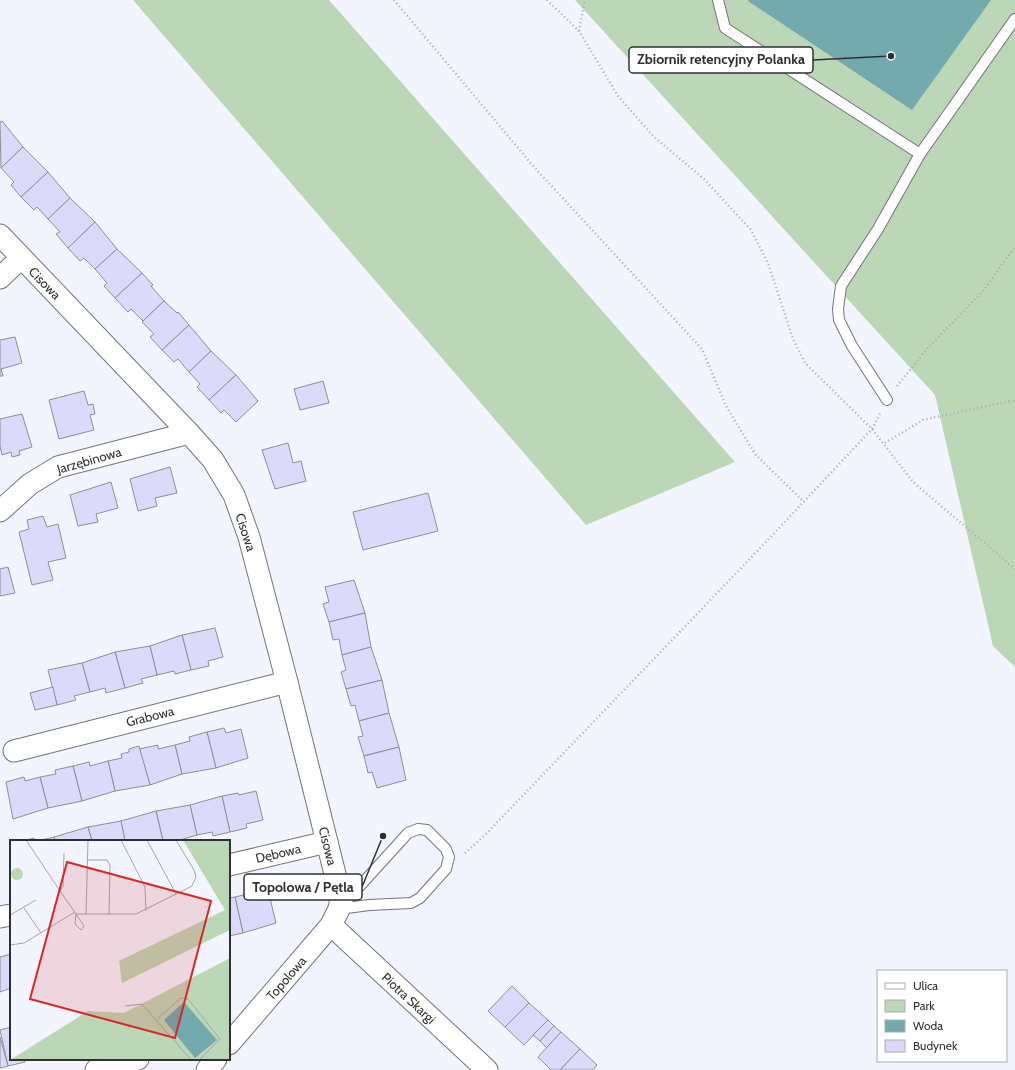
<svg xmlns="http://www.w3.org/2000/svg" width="1015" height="1070" font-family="Cabin,sans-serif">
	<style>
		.green { fill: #bcd7b6 }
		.water { fill: #73aaad }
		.building { fill: #dbdafb; stroke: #8e8e98 }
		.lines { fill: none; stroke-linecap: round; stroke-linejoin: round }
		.service-casing { stroke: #71747d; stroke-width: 12 }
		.minor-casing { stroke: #71747d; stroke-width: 23 }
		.path { stroke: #a8aab1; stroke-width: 2.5; stroke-dasharray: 1 3; stroke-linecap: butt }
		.service { stroke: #fff; stroke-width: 10 }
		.minor { stroke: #fff; stroke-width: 21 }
		.labels { text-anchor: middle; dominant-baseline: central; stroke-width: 3; stroke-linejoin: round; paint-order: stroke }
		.street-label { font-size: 13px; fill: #2f3034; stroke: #fff }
		.inset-road { fill: none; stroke: #a5a6ad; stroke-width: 1 }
		.view { fill: #d62828; fill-opacity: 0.15; stroke: #d62828; stroke-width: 2 }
		.inset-edge { fill: none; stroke: #2f3034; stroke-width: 2 }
		.leader { fill: none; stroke: #2f3034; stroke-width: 1.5 }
		.callout-dot { fill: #2f3034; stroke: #fff; stroke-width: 1.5 }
		.callout { fill: #fff; stroke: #2f3034; stroke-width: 1.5 }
		.callout-label { font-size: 14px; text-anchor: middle; font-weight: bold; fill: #2f3034 }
	</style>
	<rect width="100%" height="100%" fill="#f3f5fe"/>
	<g class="green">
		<path d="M133 0H329L735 462 586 525Z"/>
		<path d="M575 0H1015V667L993 646 935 395Z"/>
	</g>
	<path class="water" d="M749 0H991L912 110 748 1Z"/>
	<g class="building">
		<path d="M2 121 23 147 1 168 0 122Z"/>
		<path d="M23 147 48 172 21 197 11 185 14 182 1 168Z"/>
		<path d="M48 172 70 198 48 219 37 207 34 210 21 197Z"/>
		<path d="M70 198 95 222 68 248 56 234 60 232 48 219Z"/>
		<path d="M95 222 117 249 95 269 84 258 80 261 68 248Z"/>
		<path d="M117 249 142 273 115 298 104 286 107 283 95 269Z"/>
		<path d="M142 273 153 285 151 286 164 301 143 321 131 309 128 312 115 298Z"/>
		<path d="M164 301 177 313 178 312 189 325 162 350 150 337 154 334 142 322Z"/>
		<path d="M189 325 211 351 189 372 178 359 174 362 162 350Z"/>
		<path d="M15 337 22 363 1 369 3 376H0V340Z"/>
		<path d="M211 351 236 375 209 400 197 387 200 384 189 372Z"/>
		<path d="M236 375 258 401 236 422 224 410 221 413 209 400Z"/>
		<path d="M323 381 329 403 300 410 294 389Z"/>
		<path d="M84 391 88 405 93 404 95 414 90 415 94 430 59 439 49 400Z"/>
		<path d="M22 414 32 447 19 451 20 455 12 457 11 452 2 455 0 446V419Z"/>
		<path d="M288 443 293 463 301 461 306 481 275 489 262 450Z"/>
		<path d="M170 467 177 493 155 498 157 506 138 511 130 479Z"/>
		<path d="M111 482 118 508 96 514 98 522 78 526 70 495Z"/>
		<path d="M428 493 438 531 363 550 353 512Z"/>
		<path d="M43 516 47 527 58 524 66 558 48 562 53 580 32 585 19 532 29 529 27 520Z"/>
		<path d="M8 567 15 593 0 596V569Z"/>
		<path d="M354 580 365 613 329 622 323 604 329 602 325 587Z"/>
		<path d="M365 613 371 647 342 655 339 639 333 640 329 622Z"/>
		<path d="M215 628 223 657 208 661 209 666 191 670 182 635Z"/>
		<path d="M182 635 191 670 175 674 174 671 157 675 150 646Z"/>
		<path d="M150 646 157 675 141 679 143 683 125 688 115 652Z"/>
		<path d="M371 647 382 680 346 689 341 672 346 670 342 655Z"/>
		<path d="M115 652 125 688 106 693 105 688 90 692 82 663Z"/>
		<path d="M82 663 90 692 74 696 76 700 57 705 48 670Z"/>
		<path d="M382 680 389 713 359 721 355 705 351 706 346 689Z"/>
		<path d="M53 687 57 705 35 710 30 693Z"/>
		<path d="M389 713 399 747 364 756 358 737 363 736 359 721Z"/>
		<path d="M224 728 226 733 241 729 248 758 216 768 207 732Z"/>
		<path d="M207 732 216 768 182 774 175 745 190 741 189 737Z"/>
		<path d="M158 745V749L175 745 182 774 150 785 139 749Z"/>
		<path d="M139 746 150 785 115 791 108 761 122 758 121 754 129 752V749Z"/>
		<path d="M399 747 406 780 377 788 372 772 368 773 364 756Z"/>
		<path d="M108 761 115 791 82 801 73 766 89 762 90 766Z"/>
		<path d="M73 766 82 801 48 808 40 777 56 774 55 770Z"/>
		<path d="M24 777 25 781 40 777 48 808 13 819 6 782Z"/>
		<path d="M256 791 263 820 246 824 247 828 230 832 222 796 238 793 239 795Z"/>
		<path d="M222 796 230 832 213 836 212 832 197 835 190 805Z"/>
		<path d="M190 805 197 835 180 840V841H163L156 811Z"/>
		<path d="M156 811 163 841H125L121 821Z"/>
		<path d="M121 821 125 841H92L88 827Z"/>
		<path d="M88 827 92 841H55L54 837Z"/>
		<path d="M54 837 55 841H37Z"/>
		<path d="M34 838 35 841H23Z"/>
		<path d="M251 893 252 898 269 894 276 923 243 933 235 897Z"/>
		<path d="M235 897 243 933 229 936V898Z"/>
		<path d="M11 954V988L0 992V957Z"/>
		<path d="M512 986 529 1003 505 1027 488 1011Z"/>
		<path d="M529 1003 548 1020 524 1045 505 1027Z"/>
		<path d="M548 1020 554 1026 540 1041 533 1035Z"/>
		<path d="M554 1026 561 1032 547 1048 540 1041Z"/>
		<path d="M11 1027V1059H24L25 1062 8 1066 0 1030Z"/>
		<path d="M561 1032 580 1049 560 1070H551L538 1057Z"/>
		<path d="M0 1037 8 1066 0 1068Z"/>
		<path d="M580 1049 597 1065 593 1070H560Z"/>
	</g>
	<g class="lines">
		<g class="service-casing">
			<g id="service">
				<path d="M718 0 725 28 920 154"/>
				<path d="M887 400 852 346 839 320 838 309 841 286 878 229 920 154 1015 19"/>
				<path d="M418 829 427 830 446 849 449 857 446 869 420 898 411 903 369 905 339 909 408 833Z"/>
			</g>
		</g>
		<g class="minor-casing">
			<g id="minor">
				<path d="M0 235 189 433 213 460 234 495 249 537 287 682 341 898 339 909 331 925 229 1044"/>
				<path d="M0 278 21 258"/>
				<path d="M0 511 30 484 58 467 189 433"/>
				<path d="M14 751 287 682"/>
				<path d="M229 865 327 842"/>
				<path d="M0 917 11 915"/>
				<path d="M331 925 487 1070"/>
				<path d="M96 1070 138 1059"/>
				<path d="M207 1070 216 1059"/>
			</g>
		</g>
		<g class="path">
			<path d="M394 0 534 167 702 349 726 406 755 454 804 502"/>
			<path d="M547 0 579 31 618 96 654 137 704 179 751 230 768 263 793 339 805 363 872 429 913 482 1015 569"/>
			<path d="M579 31 585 0"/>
			<path d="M897 386 926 350 983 291 1015 246"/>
			<path d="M885 443 923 420 1015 400"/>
			<path d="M465 853 485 835 766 542 872 429 881 412"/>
		</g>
		<use href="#service" class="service"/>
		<use href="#minor" class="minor"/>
	</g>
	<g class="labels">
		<g class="street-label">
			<text transform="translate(45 283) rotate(46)">Cisowa</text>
			<text transform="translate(89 460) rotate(-16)">Jarzębinowa</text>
			<text transform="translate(246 532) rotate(72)">Cisowa</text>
			<text transform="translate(150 716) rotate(-14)">Grabowa</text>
			<text transform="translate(328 846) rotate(76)">Cisowa</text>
			<text transform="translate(278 853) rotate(-13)">Dębowa</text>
			<text transform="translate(286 978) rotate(-49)">Topolowa</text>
			<text transform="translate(409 998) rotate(43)">Piotra Skargi</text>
		</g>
	</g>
	<g transform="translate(10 840)">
		<rect width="220" height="220" fill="#f3f5fe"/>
		<path d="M173 0H220V90L112 143 109 121 215 70ZM1 34a6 6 0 1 1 12 0a6 6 0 1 1-12 0ZM220 118V220H0L78 171 114 173Z" fill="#bcd7b6"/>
		<path d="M174 162 207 200 185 218 154 180Z" fill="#73aaad"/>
		<path class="inset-road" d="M16 0 50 51 66 74 74 86 71 90 65 84 66 74M111 0 135 47 136 71M137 0 166 54M78 20H97L100 25 99 75M50 51 53 46 54 13M14 68 31 93M66 74H126L182 46 186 37 184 30 166 0M76 74 78 0M0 75 26 60M0 105 14 103 65 72M115 166 132 164 181 220M147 179 171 158 178 159 210 199 189 220"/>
		<path class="view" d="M57 22 201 61 165 198 20 159Z"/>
		<rect width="220" height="220" class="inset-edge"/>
	</g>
	<path class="leader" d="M891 56L813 60M383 836L362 887"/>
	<g class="callout-dot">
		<circle cx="891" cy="56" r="4"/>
		<circle cx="383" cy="836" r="4"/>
	</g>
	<g class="callout">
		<rect x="629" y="47" width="184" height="26" rx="4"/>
		<rect x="244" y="874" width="118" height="26" rx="4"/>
	</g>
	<g class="callout-label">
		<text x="721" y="64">Zbiornik retencyjny Polanka</text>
		<text x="303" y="892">Topolowa / Pętla</text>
	</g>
	<rect x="877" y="970" width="130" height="92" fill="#ffffff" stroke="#acacae"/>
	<rect x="885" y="983" width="20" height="6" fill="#ffffff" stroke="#acacae"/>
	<text x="913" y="990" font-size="12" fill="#2f3034">Ulica</text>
	<rect x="885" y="1000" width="20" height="12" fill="#bcd7b6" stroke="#acacae"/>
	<text x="913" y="1010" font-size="12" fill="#2f3034">Park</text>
	<rect x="885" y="1020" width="20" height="12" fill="#73aaad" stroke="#acacae"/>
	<text x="913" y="1030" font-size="12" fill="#2f3034">Woda</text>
	<rect x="885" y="1040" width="20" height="12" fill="#dbdafb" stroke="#acacae"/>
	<text x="913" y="1050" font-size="12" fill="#2f3034">Budynek</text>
</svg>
